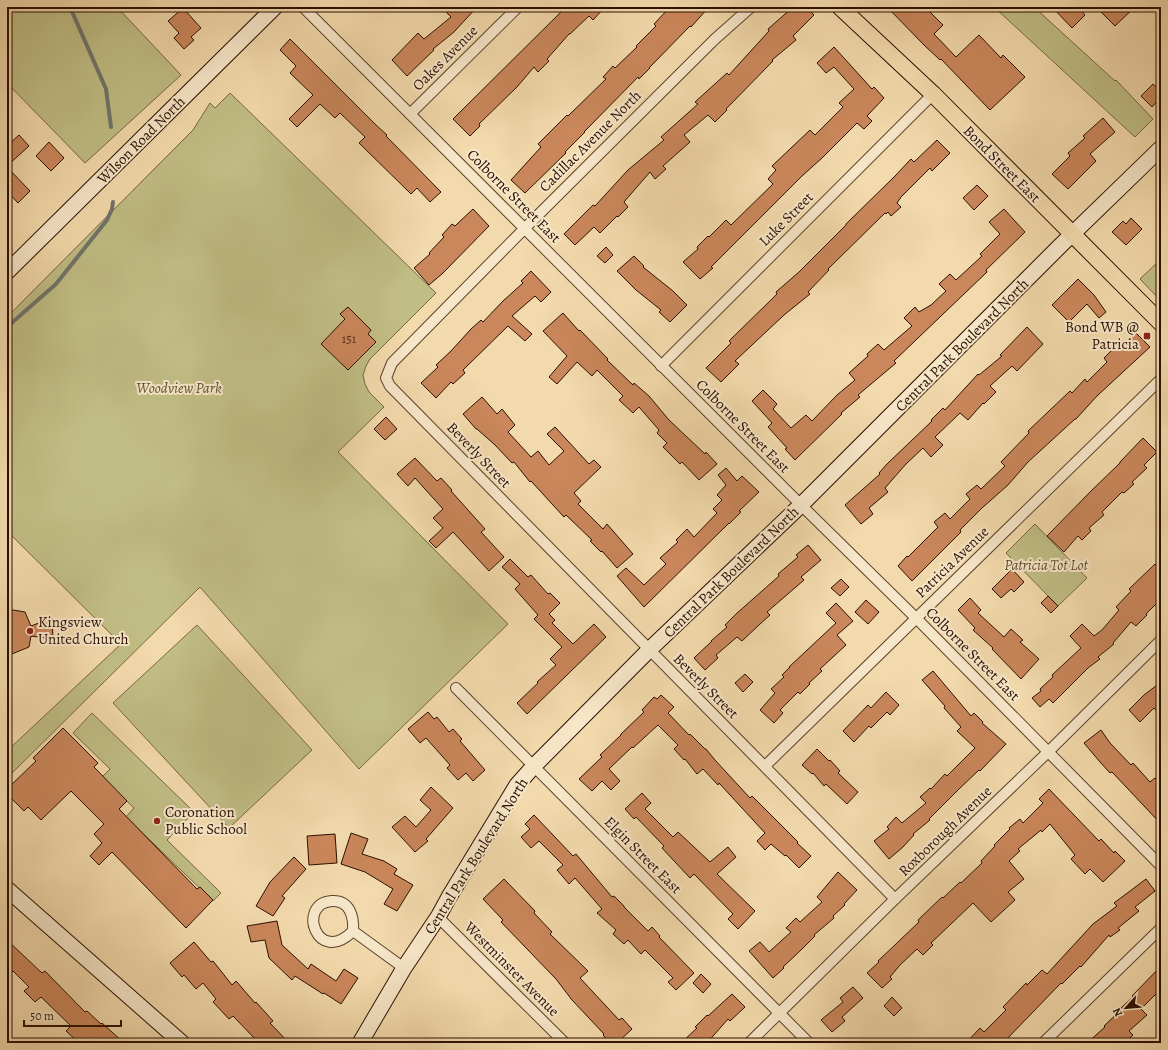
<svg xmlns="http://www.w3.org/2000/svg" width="1168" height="1050" font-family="Alegreya,serif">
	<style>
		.green { fill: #c1be85; stroke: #766644 }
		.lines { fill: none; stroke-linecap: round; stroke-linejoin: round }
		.stream { stroke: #70756c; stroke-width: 4 }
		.building { fill: #ca875b; stroke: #2b0f02 }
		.street-casing { stroke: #5d422c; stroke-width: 12 }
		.secondary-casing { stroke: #2b0f02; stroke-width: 17 }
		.primary-casing { stroke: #2b0f02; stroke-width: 18 }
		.street { stroke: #f7e7c9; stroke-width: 10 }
		.secondary { stroke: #f7e7c9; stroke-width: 15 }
		.primary { stroke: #f3daac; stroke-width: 16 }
		.poi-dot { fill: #8f2418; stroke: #f7e7c9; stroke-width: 1.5 }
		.labels { text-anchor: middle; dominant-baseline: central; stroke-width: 4; stroke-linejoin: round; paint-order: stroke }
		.number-label { font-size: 13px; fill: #532d18 }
		.street-label { font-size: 15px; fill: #2b0f02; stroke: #f7e7c9 }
		.poi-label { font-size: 15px; fill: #2b0f02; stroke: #f7e7c9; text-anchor: start }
		.park-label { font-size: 15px; font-style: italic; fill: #604c30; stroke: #f7e7c9 }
	</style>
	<rect width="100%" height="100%" fill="#f3daac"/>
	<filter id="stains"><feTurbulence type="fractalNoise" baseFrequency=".005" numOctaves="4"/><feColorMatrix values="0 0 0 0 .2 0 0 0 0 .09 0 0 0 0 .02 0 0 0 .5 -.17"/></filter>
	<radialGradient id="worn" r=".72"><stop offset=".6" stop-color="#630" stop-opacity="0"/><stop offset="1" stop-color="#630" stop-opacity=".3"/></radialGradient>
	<g class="green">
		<path d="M7 7H117L181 75 85 163 7 83Z"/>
		<path d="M994 7H1034L1115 81 1116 80 1153 119 1135 137Z"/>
		<path d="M230 93 436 293 370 359 366 366 363 375 365 384 369 392 384 407 338 452 508 624 359 769 200 587 7 778V751L121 644 7 531V317L193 130 210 103 215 108Z"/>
		<path d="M1161 259V301L1140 279Z"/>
		<path d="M1035 524 1087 578 1058 606 1006 553Z"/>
		<path d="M197 625 312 750 229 828 113 703Z"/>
		<path d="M92 713 194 812 167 840 221 893 213 901 126 817 134 808 102 777 110 769 73 733Z"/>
	</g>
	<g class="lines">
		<g class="stream">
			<path d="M70 7 106 89 111 127"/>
			<path d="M7 327 56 284 107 220 112 209 113 202"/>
		</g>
	</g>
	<g class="building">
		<path d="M441 7H477L454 32 433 49 434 50 407 76 392 60 418 33 424 39 451 17Z"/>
		<path d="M566 7H605L593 20 589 16 570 34H569L547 59 549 61 538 72 534 67 517 87 479 124 480 126 470 136 453 119Z"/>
		<path d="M670 7H709L691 27 690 26 649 68H650L639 79 638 77 584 132H585L565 152 566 153 525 193 511 180 541 147 538 144 567 115 568 116 606 79 603 77 613 66 615 68 637 47 636 46 656 26 654 24Z"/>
		<path d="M793 7H806L814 15 793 36 796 40 772 60 773 61 726 109 727 110 715 122 708 115 684 135 690 142 663 166 666 169 655 179 650 172 624 202 628 207 618 217 617 216 600 233 594 227 575 245 564 234 593 205 595 206 628 170 664 140 661 137 698 104 695 102 727 73 729 75 769 31 768 29Z"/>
		<path d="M887 7H925L943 25 934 34 956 57 979 35 1001 58 1003 55 1025 77 990 110 941 59 940 60 924 45Z"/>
		<path d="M1052 7H1078L1085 15 1072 28Z"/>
		<path d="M1106 7H1135L1115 26 1101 12Z"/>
		<path d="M183 8 201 28 191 37 194 40 184 49 174 38 179 33 168 21Z"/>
		<path d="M290 39 376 125 387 135 386 136 441 192 430 202 417 188 411 194 359 143 365 137 340 113 335 118 320 104 297 127 289 119 313 95 290 73 296 66 280 50Z"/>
		<path d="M834 47 872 89 874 87 884 98 867 116 872 121 864 129 857 123 822 158 802 176 711 267 713 268 700 279 683 262 698 249 697 247 708 236 709 237 726 220 731 225 773 184 768 179 776 170 772 166 810 130 815 135 843 107 839 103 854 89 834 67 826 73 817 63Z"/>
		<path d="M1153 84 1161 92V97L1152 107 1141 96Z"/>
		<path d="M1103 118 1115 132 1090 154 1096 161 1068 189 1052 174 1070 156 1068 153 1085 138 1083 136Z"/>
		<path d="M19 135 29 146 7 166V146Z"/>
		<path d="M937 140 950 153 932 171 930 168 901 197 897 203 901 207 891 216 888 212 886 214 885 213 828 269 829 270 808 292 810 294 784 315 735 361 739 364 721 382 706 368 731 343 729 341 777 294 776 292 799 272 846 225V224L895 176 911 159 914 162Z"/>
		<path d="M49 142 64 158 51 171 36 156Z"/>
		<path d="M7 167 30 191 18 203 7 191Z"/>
		<path d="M977 185 988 196 974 210 963 198Z"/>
		<path d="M473 209 489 226 443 273 429 285 414 268 430 254 429 253 444 237 442 235 452 224 455 226Z"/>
		<path d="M1004 209 1025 232 986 270 987 272 894 361 896 363 858 395 860 397 841 413 842 414 795 460 785 449 787 448 768 427 772 423 752 401 763 390 777 404 773 409 791 428 806 415 812 421 837 395 855 380 849 373 868 356 867 354 878 344 884 350 912 326 904 318 915 307 919 312 931 305 946 291 939 284 950 274 956 280 982 256 980 254 1000 234 989 222Z"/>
		<path d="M1131 218 1142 229 1126 245 1112 232 1123 221 1126 224Z"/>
		<path d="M606 247 613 255 605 263 597 256Z"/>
		<path d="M634 256 644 266 643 267 673 291 687 305 670 322 659 312 661 310 636 290 617 271Z"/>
		<path d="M531 271 551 292 541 302 535 296 512 316 532 334 525 341 508 326 463 370 465 373 453 384 451 382 436 398 421 383 438 367 436 365 451 351 471 329 481 320 483 322 503 301 523 283 521 281Z"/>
		<path d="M1078 279 1094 295 1106 312 1099 318 1087 304 1069 322 1052 305Z"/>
		<path d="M348 307 371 330 368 334 376 342 348 370 321 344 345 319 340 314Z"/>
		<path d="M563 313 579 331 580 330 608 359 607 360 633 385 634 383 649 396 669 420 705 454 706 452 717 464 699 480 682 462 680 464 663 447 667 443 657 433 659 430 639 407 633 413 619 400 623 396 597 370 592 376 577 362 557 384 549 377 567 356 543 331Z"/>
		<path d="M1027 327 1043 344 1017 371 1012 366 990 386 996 392 984 404 983 403 968 420 960 413 935 437 943 445 931 457 923 448 906 464 885 488 888 492 869 508 873 514 861 524 845 505 880 474 879 473 887 464 932 421 931 420 943 408 945 410 978 374 979 375 1002 356 1000 355Z"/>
		<path d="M1135 332 1150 347 1097 396 1076 419H1075L1028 462 1008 485 982 508 960 530 961 532 912 581 898 566 907 556 908 557 938 527 934 522 945 513 950 519 970 499 966 494 977 485 981 489 1005 466 1001 462 1029 433 1028 431 1070 391 1072 393 1085 379 1087 382 1107 362 1104 358 1115 347 1118 349Z"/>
		<path d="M482 397 497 414 502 409 515 425 508 432 531 457 538 451 549 465 564 451 547 434 555 427 589 464 594 460 601 467 574 493 581 501 578 504 603 529 607 524 633 554 617 568 602 551 601 552 590 541 592 540 566 515 564 517 531 481 530 482 514 462 512 463 495 445 477 429H476L463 414Z"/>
		<path d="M386 417 397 429 385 440 374 429Z"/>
		<path d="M1143 438 1157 452 1144 465 1147 468 1132 482 1134 484 1124 493 1122 492 1102 512 1104 515 1089 528 1091 531 1082 540 1078 536 1064 552 1047 536 1091 491 1120 463V462Z"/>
		<path d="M415 458 437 481 441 478 452 490 451 491 485 529 481 532 504 557 489 571 453 532 436 548 429 541 443 528 433 518 443 509 415 478 408 486 397 474Z"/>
		<path d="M726 468 737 481 742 476 759 492 739 511 741 512 729 524V523L644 607 617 576 626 568 644 585 666 564 660 558 678 542 676 540 687 529 694 537 717 513 713 509 722 500 717 495 726 485 718 475Z"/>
		<path d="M808 545 821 560 801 577 804 580 767 612 770 615 759 625 742 641 737 637 716 655 718 658 705 670 694 658 712 641H711L727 627 725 625 736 614 779 576 778 574 798 557 796 555Z"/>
		<path d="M510 559 528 577 531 575 548 594 550 593 560 603 549 614 555 620 552 623 573 644 594 624 606 637 527 714 517 703 538 683 537 682 556 665 550 659 562 647 534 619 538 615 515 589 520 584 502 567Z"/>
		<path d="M1155 564 1161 571V599L1146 614 1147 615 1136 626 1131 622 1113 643 1114 644 1098 657 1100 659 1088 668 1053 703 1049 699 1040 707 1032 698 1041 691 1040 689 1053 677 1052 675 1081 648 1070 636 1082 624 1094 636 1102 630 1119 610 1116 607 1131 591 1129 589Z"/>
		<path d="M1012 569 1024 582 1014 592 1011 589 1001 598 992 589Z"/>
		<path d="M841 579 849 587 840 596 831 588Z"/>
		<path d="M1048 596 1058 606 1051 613 1041 603Z"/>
		<path d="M970 598 981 610 978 613 1004 637 1011 629 1023 640 1020 642 1039 659 1021 679 992 649 993 648 973 630 975 628 958 610Z"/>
		<path d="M866 600 879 612 868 624 855 612Z"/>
		<path d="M836 603 853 621 837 635 846 645 820 669 822 671 809 683 810 684 800 694 798 692 780 710 783 713 774 723 760 710 775 693 771 689 784 677 782 675 790 667H789L836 623 826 613Z"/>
		<path d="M7 609 25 612 31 626 52 618 53 639 31 636 29 647 7 656Z"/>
		<path d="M933 671 971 716 974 713 983 722 982 723 1006 744 980 771 979 770 959 789 929 819 930 820 913 834 914 835 903 847 889 859 874 841 889 829 887 827 896 817 902 823 926 803 920 797 930 788 931 789 945 774 947 776 975 748 957 731 961 727 944 708 945 706 922 680Z"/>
		<path d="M745 674 753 682 743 692 735 683Z"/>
		<path d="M1161 682V716L1154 708 1140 722 1129 710 1144 695Z"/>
		<path d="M886 692 899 705 890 715 887 712 871 728 869 726 854 742 843 731 868 705 871 708Z"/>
		<path d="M661 695 674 707 668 713 689 735 690 734 705 749H706L715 760 750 798 752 796 798 842 797 843 811 856 799 868 786 855 785 856 771 844 765 850 757 841 765 833 719 783 718 785 703 769 697 774 685 759 684 760 674 749 678 745 658 725 633 748 632 747 609 769 620 781 611 790 602 781 592 791 579 779 602 757 600 755 621 735V734L644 712 642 710 654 697 657 699Z"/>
		<path d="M428 712 434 719 437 717 449 732 453 729 462 739 460 741 485 770 473 781 466 773 458 780 447 768 450 765 426 738 420 743 408 729Z"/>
		<path d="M63 728 98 763 94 767 127 801 119 809 197 889 200 887 213 900 186 928 112 852 99 865 90 856 102 843 94 834 104 824 71 791 41 820 28 807 24 811 7 794V789L36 761 33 758Z"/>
		<path d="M1101 730 1110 743 1131 765 1133 763 1150 782 1155 778 1161 784V824L1112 772 1110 773 1100 762 1084 743Z"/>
		<path d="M817 749 829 761 830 760 840 771 838 773 858 792 847 804 826 784 824 786 813 773 812 774 802 765Z"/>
		<path d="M431 787 453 808 426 839 428 841 415 852 392 827 405 816 416 827 431 810 420 800Z"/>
		<path d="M1049 789 1099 841 1101 839 1114 853 1115 851 1125 861 1103 882 1090 869 1085 874 1071 859 1075 855 1050 824 1042 832 1041 830 1018 849 1020 851 1009 861 1024 879 1008 892 1015 900 991 922 973 903 931 943 933 945 923 955 917 949 900 965 890 977 892 979 882 988 867 973 879 962 878 961 919 922 918 920 942 897 943 898 960 882 961 883 982 863 981 861 995 846 994 845 1010 829 1009 828 1020 819 1023 823 1043 803 1039 799Z"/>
		<path d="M642 793 651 803 645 809 673 837 678 832 710 862 728 847 736 857 717 874 755 911 738 929 728 919 733 914 694 874 690 878 662 848 664 846 636 817 634 819 625 809Z"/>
		<path d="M534 815 573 856 576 854 612 897 614 896 624 906V907L648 931 652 927 660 936 659 937 694 973 676 990 668 982 673 978 645 950 641 954 628 940 624 944 613 934 616 930 597 913 602 909 575 878 569 884 557 870 563 865 539 841 531 848 521 837 530 829 525 824Z"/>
		<path d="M351 833 368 839 362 854 384 861 397 869 394 874 413 885 397 911 384 904 393 889 365 872 341 864Z"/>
		<path d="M335 834 337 863 309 865 307 836Z"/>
		<path d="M294 857 306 869 282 896 285 898 273 916 256 906 270 882Z"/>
		<path d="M838 872 857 890 844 904 845 905 833 916 834 918 814 935 815 936 801 950 783 967 784 968 773 978 749 951 760 942 769 952 791 932 786 928 796 918 800 922 822 902 817 897Z"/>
		<path d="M504 879 535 911 534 913 552 932 550 934 588 971 580 978 619 1020 622 1018 632 1029 617 1043H610L603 1035 604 1034 572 1000 556 979 501 922 503 920 483 899Z"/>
		<path d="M1146 879 1155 891 1135 907 1139 911 1118 928 1120 930 1110 937 1109 935 1081 967 1080 966 1062 984 1061 983 1003 1043H966L980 1028 984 1032 1006 1010 1003 1007 1026 983 1027 985 1042 970 1047 974 1093 924 1117 906 1114 903Z"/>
		<path d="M277 921 282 945 308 969 311 964 336 981 344 969 358 978 341 1004 324 993 323 994 295 976 292 980 269 958 265 940 251 942 247 926Z"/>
		<path d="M7 940 42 973 45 971 85 1012 87 1011 101 1024 102 1023 124 1043H79L66 1031 71 1026 41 997 35 1002 24 991 29 987 13 971 7 977Z"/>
		<path d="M194 942 211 962 213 961 232 985 236 981 255 1003 256 1002 273 1021 270 1023 289 1043H259L233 1016 229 1019 213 1002 216 999 203 983 196 989 184 975 182 977 170 963Z"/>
		<path d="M1161 966V989L1141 1009 1147 1015 1129 1031 1133 1035 1124 1043H1087L1105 1027 1104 1026 1122 1009 1121 1008 1133 997 1132 996Z"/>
		<path d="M701 974 711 984 703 993 693 983Z"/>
		<path d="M853 987 863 998 842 1017 845 1021 832 1032 821 1020 843 1002 840 998Z"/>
		<path d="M732 994 745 1007 730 1021 728 1019 707 1043H681L697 1028 695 1027 707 1015 708 1016Z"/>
		<path d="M892 997 902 1008 894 1016 884 1006Z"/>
	</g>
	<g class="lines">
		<g class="street-casing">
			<g id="street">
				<path d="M303 7 801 505 916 618 1161 866"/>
				<path d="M751 7 715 39 525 228 392 363 386 378 390 386 895 899"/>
				<path d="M410 114 518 7"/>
				<path d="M661 366 933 94"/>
				<path d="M456 688 809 1043"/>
				<path d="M765 766 1161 379"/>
				<path d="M438 917 565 1043"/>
				<path d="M353 931C354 917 350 900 332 901 296 903 317 967 353 931L404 968"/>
				<path d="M749 1043 895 899 1048 752 1161 640"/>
				<path d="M1043 1043 1161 928"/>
			</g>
		</g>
		<g class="secondary-casing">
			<g id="secondary">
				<path d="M7 272 275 7"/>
				<path d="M7 889 182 1043"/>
				<path d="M360 1043 404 968 438 917 449 897 517 785 533 767 649 650 801 505 1062 244 1161 148"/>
			</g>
		</g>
		<g class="primary-casing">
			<path id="primary" d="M840 7 933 94 1161 323"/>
		</g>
		<use href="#street" class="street"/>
		<use href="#secondary" class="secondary"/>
		<use href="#primary" class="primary"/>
	</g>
	<g class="poi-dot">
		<rect x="1143" y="332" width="8" height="8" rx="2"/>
		<circle cx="30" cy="631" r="4"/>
		<circle cx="157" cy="821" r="4"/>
	</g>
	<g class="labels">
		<g class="number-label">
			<text x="349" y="338">151</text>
		</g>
		<g class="street-label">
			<text transform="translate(445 58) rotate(-45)">Oakes Avenue</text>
			<text transform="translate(141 140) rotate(-45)">Wilson Road North</text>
			<text transform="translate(590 141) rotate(-45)">Cadillac Avenue North</text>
			<text transform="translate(1002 164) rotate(45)">Bond Street East</text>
			<text transform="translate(514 196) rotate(45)">Colborne Street East</text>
			<text transform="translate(786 219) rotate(-45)">Luke Street</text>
			<text transform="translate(962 345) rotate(-45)">Central Park Boulevard North</text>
			<text transform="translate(743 426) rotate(45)">Colborne Street East</text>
			<text transform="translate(479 455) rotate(46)">Beverly Street</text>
			<text transform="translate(952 562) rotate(-44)">Patricia Avenue</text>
			<text transform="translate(731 572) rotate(-44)">Central Park Boulevard North</text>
			<text transform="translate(973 654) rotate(45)">Colborne Street East</text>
			<text transform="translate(706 686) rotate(45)">Beverly Street</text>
			<text transform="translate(945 831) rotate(-44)">Roxborough Avenue</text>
			<text transform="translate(643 855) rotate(45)">Elgin Street East</text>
			<text transform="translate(476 856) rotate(-58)">Central Park Boulevard North</text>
			<text transform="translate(512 969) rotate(45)">Westminster Avenue</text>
		</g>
		<g class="poi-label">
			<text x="1139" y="327" text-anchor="end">Bond WB @<tspan x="1139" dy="17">Patricia</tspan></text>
			<text x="38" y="622">Kingsview<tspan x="38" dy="17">United Church</tspan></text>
			<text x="165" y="812">Coronation<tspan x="165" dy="17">Public School</tspan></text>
		</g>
		<g class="park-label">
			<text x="179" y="388">Woodview Park</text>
			<text x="1046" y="565">Patricia Tot Lot</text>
		</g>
	</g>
	<rect width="1168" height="1050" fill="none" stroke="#f3daac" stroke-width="24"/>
	<rect x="8" y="8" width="1152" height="1034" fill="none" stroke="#2b0f02" stroke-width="2"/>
	<rect x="12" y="12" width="1144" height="1026" fill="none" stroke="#2b0f02"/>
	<g transform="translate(1126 1008) rotate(243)" stroke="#f7e7c9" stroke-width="3" paint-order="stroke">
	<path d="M0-3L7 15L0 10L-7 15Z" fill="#2b0f02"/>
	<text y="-6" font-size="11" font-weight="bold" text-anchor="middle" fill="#2b0f02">N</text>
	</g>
	<path d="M24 1020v6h97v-6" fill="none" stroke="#2b0f02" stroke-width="2"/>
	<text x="30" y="1020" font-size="12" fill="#2b0f02" stroke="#f7e7c9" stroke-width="3" paint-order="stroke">50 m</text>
	<rect width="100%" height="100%" filter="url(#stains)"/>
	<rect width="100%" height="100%" fill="url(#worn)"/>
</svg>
